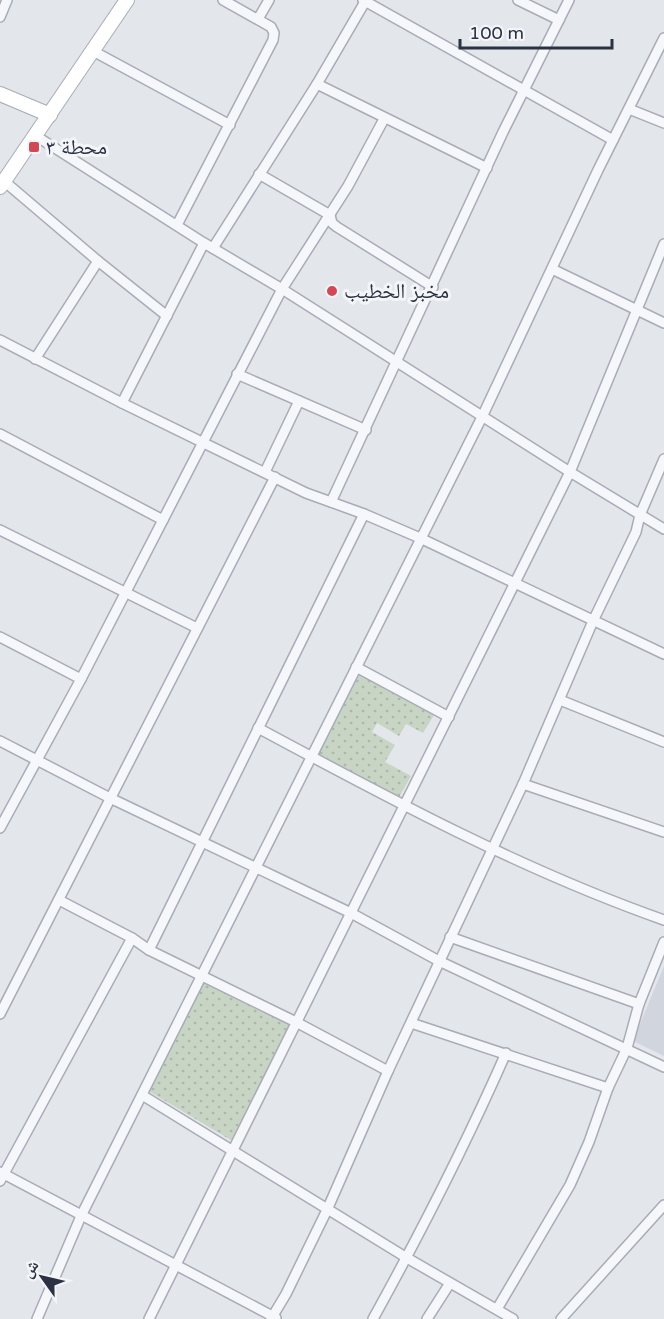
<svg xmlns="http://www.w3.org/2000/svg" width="664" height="1319" font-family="'Varela Round','Noto Naskh Arabic',sans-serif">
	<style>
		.built { fill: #d1d5dd }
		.grass { fill: url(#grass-dots) }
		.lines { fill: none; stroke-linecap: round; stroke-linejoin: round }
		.street-casing { stroke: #a8acb6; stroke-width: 12 }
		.secondary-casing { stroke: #a8acb6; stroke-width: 16 }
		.street { stroke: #f6f7fa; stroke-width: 9 }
		.secondary { stroke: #fff; stroke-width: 14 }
		.poi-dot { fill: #d04955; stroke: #f3f5f9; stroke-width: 2 }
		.labels { text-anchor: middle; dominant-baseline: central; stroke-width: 6; stroke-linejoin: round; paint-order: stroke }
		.poi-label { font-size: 21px; fill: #2b3244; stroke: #f3f5f9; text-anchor: start }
	</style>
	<defs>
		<pattern id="grass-dots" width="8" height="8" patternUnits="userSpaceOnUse" patternTransform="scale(1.5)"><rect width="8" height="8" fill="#c8d5c4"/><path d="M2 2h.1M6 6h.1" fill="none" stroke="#acb7aa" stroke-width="1.8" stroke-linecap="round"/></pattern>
	</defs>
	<rect width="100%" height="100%" fill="#e3e6eb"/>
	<path class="built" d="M664 966V1056L633 1041Z"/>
	<g class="grass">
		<path d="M360 674 434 715 423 733 406 724 399 736 377 723 372 732 395 745 385 762 411 776 398 799 316 754Z"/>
		<path d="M203 982 291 1024 234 1142 147 1090Z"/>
	</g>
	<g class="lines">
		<g class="street-casing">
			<g id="street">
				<path d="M363 0 613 140"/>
				<path d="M518 0 559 20"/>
				<path d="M0 17 7 0"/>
				<path d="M258 19 269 0"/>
				<path d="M93 51 230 125"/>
				<path d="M317 84 487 168"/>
				<path d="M629 109 664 123"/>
				<path d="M36 136 204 243 282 289 570 472 664 529"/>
				<path d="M259 174 330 215 332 223 337 227 433 287"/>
				<path d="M4 181 98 261 167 316"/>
				<path d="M177 225 273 40 274 33 271 27 223 0"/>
				<path d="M213 248 317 84 366 0"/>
				<path d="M552 269 664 323"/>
				<path d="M0 340 122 403 306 493 364 514 420 538 664 654"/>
				<path d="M35 359 98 261"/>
				<path d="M237 374 366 430"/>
				<path d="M122 403 204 243"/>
				<path d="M0 434 163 520"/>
				<path d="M265 472 299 401"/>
				<path d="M331 502 503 132 569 0"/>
				<path d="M0 530 197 628"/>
				<path d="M0 637 81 679"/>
				<path d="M356 667 449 717"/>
				<path d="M560 700 664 742"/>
				<path d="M258 728C390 799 522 870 664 920"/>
				<path d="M0 741 110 798 351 913 439 961 664 1067"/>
				<path d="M523 784 664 832"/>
				<path d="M0 828 81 679 282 289 348 186 384 119"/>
				<path d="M59 900 132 938 149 950 296 1022 388 1071"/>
				<path d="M450 937 639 1004"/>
				<path d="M149 950 364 514"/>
				<path d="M0 1014 275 477"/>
				<path d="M411 1023 608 1088"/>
				<path d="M142 1095 407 1258 513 1319"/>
				<path d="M0 1172 276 1318"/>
				<path d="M0 1181 132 938"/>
				<path d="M497 1309 570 1185 589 1142 608 1088 627 1048 639 1004 664 942"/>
				<path d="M37 1319 81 1216 482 417 598 170 664 38"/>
				<path d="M149 1319 570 472 664 244"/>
				<path d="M271 1319 286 1294 327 1210 388 1071 523 784 593 621 636 532 640 515 664 459"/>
				<path d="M373 1319C421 1232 466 1144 506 1053"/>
				<path d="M427 1319 450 1283"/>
				<path d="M561 1319 664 1205"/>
			</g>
		</g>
		<g class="secondary-casing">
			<g id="secondary">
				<path d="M0 94 50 115"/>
				<path d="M0 187 127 0"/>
			</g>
		</g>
		<use href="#street" class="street"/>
		<use href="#secondary" class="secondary"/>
	</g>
	<g class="poi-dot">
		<rect x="28" y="141" width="12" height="12" rx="3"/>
		<circle cx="332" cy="291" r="6"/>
	</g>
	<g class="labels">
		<g class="poi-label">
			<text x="46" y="147">محطة ٣</text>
			<text x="344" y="291">مخبز الخطيب</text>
		</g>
	</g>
	<g transform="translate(42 1277) rotate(304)" stroke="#f3f5f9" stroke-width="4.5" paint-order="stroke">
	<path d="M0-4.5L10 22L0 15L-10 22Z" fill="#2b3244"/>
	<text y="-9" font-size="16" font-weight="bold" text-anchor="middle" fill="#2b3244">ش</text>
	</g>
	<path d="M460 39v9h152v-9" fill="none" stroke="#2b3244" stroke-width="3"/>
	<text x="469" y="39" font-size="18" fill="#2b3244" stroke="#f3f5f9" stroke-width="4.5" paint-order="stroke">100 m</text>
</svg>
